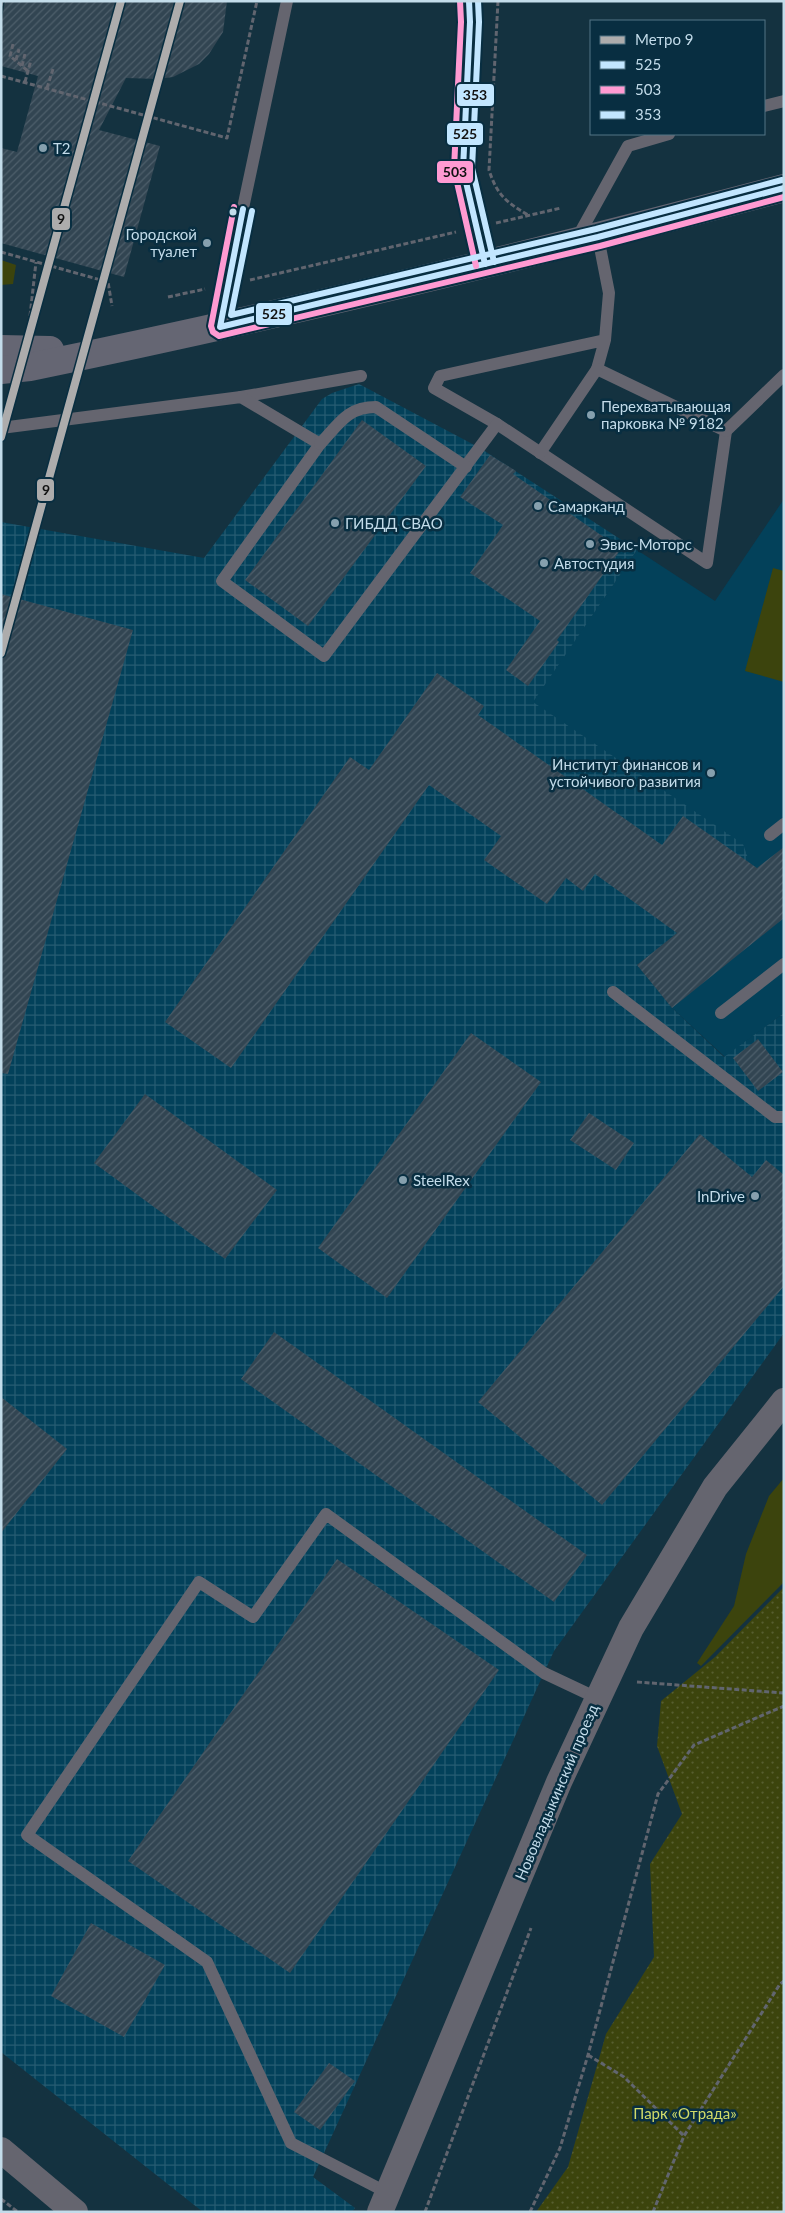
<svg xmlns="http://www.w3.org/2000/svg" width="785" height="2213" font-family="Lato,sans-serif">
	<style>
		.built { fill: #03415a }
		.industrial { fill: url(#industrial-grid) }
		.grass { fill: #3c440d }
		.park { fill: url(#park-dots) }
		.building { fill: url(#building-hatch) }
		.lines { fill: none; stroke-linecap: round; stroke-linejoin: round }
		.path { stroke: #61656f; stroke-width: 3; stroke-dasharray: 5 2.5; stroke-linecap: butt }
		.service { stroke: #65656f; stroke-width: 12 }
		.minor { stroke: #65656f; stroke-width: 26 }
		.secondary { stroke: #656673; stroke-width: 28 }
		.bus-1-casing { stroke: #082e41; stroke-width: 10 }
		.bus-2-casing { stroke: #082e41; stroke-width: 10 }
		.bus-3-casing { stroke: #082e41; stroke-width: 10 }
		.bus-1 { stroke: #c2e6ff; stroke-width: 6 }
		.bus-2 { stroke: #ff9ad2; stroke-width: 6 }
		.bus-3 { stroke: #c2e6ff; stroke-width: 6 }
		.metro-1-casing { stroke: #082e41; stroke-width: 11 }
		.metro-1 { stroke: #adacac; stroke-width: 8 }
		.poi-dot { fill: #86a0ae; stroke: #082e41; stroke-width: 2 }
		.bus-dot { fill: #c3dcea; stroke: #082e41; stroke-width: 2 }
		.labels { text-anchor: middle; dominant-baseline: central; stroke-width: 5; stroke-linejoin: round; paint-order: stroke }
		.poi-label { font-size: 15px; fill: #c3dcea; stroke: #082e41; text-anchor: start }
		.street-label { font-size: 15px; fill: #c3dcea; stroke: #082e41 }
		.park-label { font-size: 15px; fill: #d2dc69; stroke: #082e41 }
		.line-badge { stroke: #082e41; stroke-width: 2 }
		.pale-badge-label { font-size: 14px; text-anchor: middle; font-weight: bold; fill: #111 }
	</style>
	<defs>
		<pattern id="industrial-grid" width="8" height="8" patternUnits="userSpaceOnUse" patternTransform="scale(1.25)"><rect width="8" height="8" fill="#03415a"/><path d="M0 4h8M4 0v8" fill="none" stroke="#265c72"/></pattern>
		<pattern id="park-dots" width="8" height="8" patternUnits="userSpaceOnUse" patternTransform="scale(1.25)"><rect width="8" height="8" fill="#3c440d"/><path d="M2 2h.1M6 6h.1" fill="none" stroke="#575e30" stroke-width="1.8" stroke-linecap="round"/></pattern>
		<pattern id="building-hatch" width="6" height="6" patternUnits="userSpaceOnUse" patternTransform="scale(1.25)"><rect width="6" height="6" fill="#324552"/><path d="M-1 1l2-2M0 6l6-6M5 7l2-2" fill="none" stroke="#4e5f6b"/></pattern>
	</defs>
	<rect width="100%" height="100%" fill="#143240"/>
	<path class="built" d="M784 499V1013L725 1057 672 1008 637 965 752 872 532 702 637 550 715 601Z"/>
	<path class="industrial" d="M359 384 480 448 637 550 533 702 743 844 753 872 637 965 672 1008 724 1057 784 1013V1333L554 1651 313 2177 355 2208 352 2212H203L1 2052V522L204 558 322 399 332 393Z"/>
	<g class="grass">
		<path d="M1 260 16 265 13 284 1 285Z"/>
		<path d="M773 568 784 571V682L745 671Z"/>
		<path d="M784 1478V1582L701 1666 697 1663 734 1606 746 1554 769 1496Z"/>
	</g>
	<path class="park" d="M784 1587V2212H536L568 2167 606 2034 654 1957 650 1864 682 1814 657 1746 661 1701 715 1657Z"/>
	<g class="building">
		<path d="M5 1H227L223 32 209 54 199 64 173 77 158 79 126 78 99 130 160 146 124 277 1 243V148L17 152 38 76 1 66V25Z"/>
		<path d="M362 420 426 466 308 626 245 580Z"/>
		<path d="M490 455 516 471 513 474 621 549 557 640 559 642 528 686 506 670 540 621 470 573 503 525 460 497Z"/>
		<path d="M1 594 133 630 8 1074 1 1073Z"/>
		<path d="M437 673 484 706 478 715 662 845 683 816 757 868 784 847V918L672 1008 637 965 677 933 595 874 583 891 566 878 547 904 484 860 501 836 429 785 231 1068 165 1022 350 757 369 770Z"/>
		<path d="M471 1033 541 1082 387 1298 318 1248Z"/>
		<path d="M758 1039 783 1072 758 1091 733 1058Z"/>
		<path d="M145 1094 277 1190 225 1259 94 1163Z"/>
		<path d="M589 1113 634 1143 616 1170 570 1140Z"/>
		<path d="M700 1134 752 1177 766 1160 784 1175V1286L602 1505 478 1402Z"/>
		<path d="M274 1332 587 1555 554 1602 241 1379Z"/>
		<path d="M1 1397 67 1449 1 1533Z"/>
		<path d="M337 1559 499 1670 290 1973 128 1861Z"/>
		<path d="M91 1923 165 1965 124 2037 51 1996Z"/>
		<path d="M329 2063 355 2081 320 2130 294 2112Z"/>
	</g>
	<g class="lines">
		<g class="path">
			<path d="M498 1 489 170C497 195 506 202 528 215"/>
			<path d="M1 6 2 1"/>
			<path d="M13 44 10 56 28 71"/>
			<path d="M16 60 19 49"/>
			<path d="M22 66 25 54"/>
			<path d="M1 76 227 138 257 1"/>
			<path d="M25 82 31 60"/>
			<path d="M47 88 53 69"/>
			<path d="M96 101 101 82"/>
			<path d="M496 223 561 208"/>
			<path d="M1 252 108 282 112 306"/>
			<path d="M250 280 456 232"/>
			<path d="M168 297 205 289"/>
			<path d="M30 316 36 262"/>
			<path d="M637 1682 784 1693"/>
			<path d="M588 2055 624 2077 684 2136"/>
			<path d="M1 2199 18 2212"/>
			<path d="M425 2212 531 1928"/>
			<path d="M530 2212 560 2148 588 2055 658 1794 694 1745 784 1706"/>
			<path d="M653 2212 684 2136 780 1984 784 1981"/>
		</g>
		<g class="service">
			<path d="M469 1 470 22 463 169 485 264"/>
			<path d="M764 106 784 101"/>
			<path d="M598 237 609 293 605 340 597 369 726 431 707 563 497 424 434 388 440 376 605 340"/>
			<path d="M576 240 628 146 669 134"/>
			<path d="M220 327 229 274 287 1"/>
			<path d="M241 397 361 376"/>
			<path d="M1 428 241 397 320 444 222 581 324 656 497 424"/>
			<path d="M726 431 784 375"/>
			<path d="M320 444C339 424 347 407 376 407L466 467"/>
			<path d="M540 453 597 369"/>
			<path d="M770 835 784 824"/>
			<path d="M613 992 775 1117H784"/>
			<path d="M721 1013 784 964"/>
			<path d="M388 2193 291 2143 207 1962 27 1835 199 1582 253 1617 326 1514 544 1673 597 1698"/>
		</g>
		<g class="minor">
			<path d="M1 2150 75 2212"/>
			<path d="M380 2212 559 1782 631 1628 715 1487 784 1401"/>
		</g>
		<g class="secondary">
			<path d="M1 349 50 350"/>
			<path d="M1 370 30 367C283 315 534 254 784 188"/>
		</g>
		<g class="bus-1-casing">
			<g id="bus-1">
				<path d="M469 1 470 22 463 169 485 264"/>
				<path d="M243 209 220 327 598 237 784 188"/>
			</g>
		</g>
		<g class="bus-2-casing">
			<g id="bus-2">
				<path d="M460 1 461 22 454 169 476 266"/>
				<path d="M234 207 211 326 213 332 219 336 600 246 784 197"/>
			</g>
		</g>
		<g class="bus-3-casing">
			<g id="bus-3">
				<path d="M478 1 479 22 472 168 494 262"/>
				<path d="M252 211 231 315 596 229 782 180"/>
			</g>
		</g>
		<use href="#bus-1" class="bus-1"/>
		<use href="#bus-2" class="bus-2"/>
		<use href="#bus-3" class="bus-3"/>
		<g class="metro-1-casing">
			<g id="metro-1">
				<path d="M1 437 121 1"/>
				<path d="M1 653 180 1"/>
			</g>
		</g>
		<use href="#metro-1" class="metro-1"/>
	</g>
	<g class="poi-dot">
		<circle cx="43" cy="148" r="5"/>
		<circle cx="207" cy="243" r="5"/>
		<circle cx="591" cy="415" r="5"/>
		<circle cx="538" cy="506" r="5"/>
		<circle cx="335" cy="523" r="5"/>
		<circle cx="590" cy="544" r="5"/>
		<circle cx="544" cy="563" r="5"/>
		<circle cx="711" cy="773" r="5"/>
		<circle cx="403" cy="1180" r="5"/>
		<circle cx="755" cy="1196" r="5"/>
	</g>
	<circle class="bus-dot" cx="233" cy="212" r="4.5"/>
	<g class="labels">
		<g class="poi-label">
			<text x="53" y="148">T2</text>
			<text x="197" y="234" text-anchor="end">Городской<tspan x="197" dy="17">туалет</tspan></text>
			<text x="601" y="406">Перехватывающая<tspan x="601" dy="17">парковка № 9182</tspan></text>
			<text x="548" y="506">Самарканд</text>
			<text x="345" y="523">ГИБДД СВАО</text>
			<text x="600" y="544">Эвис-Моторс</text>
			<text x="554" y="563">Автостудия</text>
			<text x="701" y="764" text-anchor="end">Институт финансов и<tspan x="701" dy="17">устойчивого развития</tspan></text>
			<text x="413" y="1180">SteelRex</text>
			<text x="745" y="1196" text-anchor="end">InDrive</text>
		</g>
		<g class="street-label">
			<text transform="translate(556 1792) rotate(-67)">Нововладыкинский проезд</text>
		</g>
		<g class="park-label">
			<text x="685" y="2113">Парк «Отрада»</text>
		</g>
	</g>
	<g class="line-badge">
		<rect x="456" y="83" width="39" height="24" rx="5" fill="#c2e6ff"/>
		<rect x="446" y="122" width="38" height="24" rx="5" fill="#c2e6ff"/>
		<rect x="436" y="160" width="38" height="24" rx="5" fill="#ff9ad2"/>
		<rect x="51" y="207" width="20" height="24" rx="5" fill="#adacac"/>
		<rect x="255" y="302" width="38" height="24" rx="5" fill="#c2e6ff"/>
		<rect x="36" y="478" width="19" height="24" rx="5" fill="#adacac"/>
	</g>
	<g class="pale-badge-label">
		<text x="475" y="100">353</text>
		<text x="465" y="139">525</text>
		<text x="455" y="177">503</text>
		<text x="61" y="224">9</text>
		<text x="274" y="319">525</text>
		<text x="46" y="495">9</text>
	</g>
	<rect width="785" height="2213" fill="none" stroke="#c3dcea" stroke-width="5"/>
	<rect x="590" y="20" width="175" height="115" fill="#082e41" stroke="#537485"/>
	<rect x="600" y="36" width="25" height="8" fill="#adacac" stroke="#537485"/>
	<text x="635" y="45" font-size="15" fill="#c3dcea">Метро 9</text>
	<rect x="600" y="61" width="25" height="8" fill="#c2e6ff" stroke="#537485"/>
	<text x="635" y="70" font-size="15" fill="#c3dcea">525</text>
	<rect x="600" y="86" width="25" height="8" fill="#ff9ad2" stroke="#537485"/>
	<text x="635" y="95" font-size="15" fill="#c3dcea">503</text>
	<rect x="600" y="111" width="25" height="8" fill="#c2e6ff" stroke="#537485"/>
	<text x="635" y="120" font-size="15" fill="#c3dcea">353</text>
</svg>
